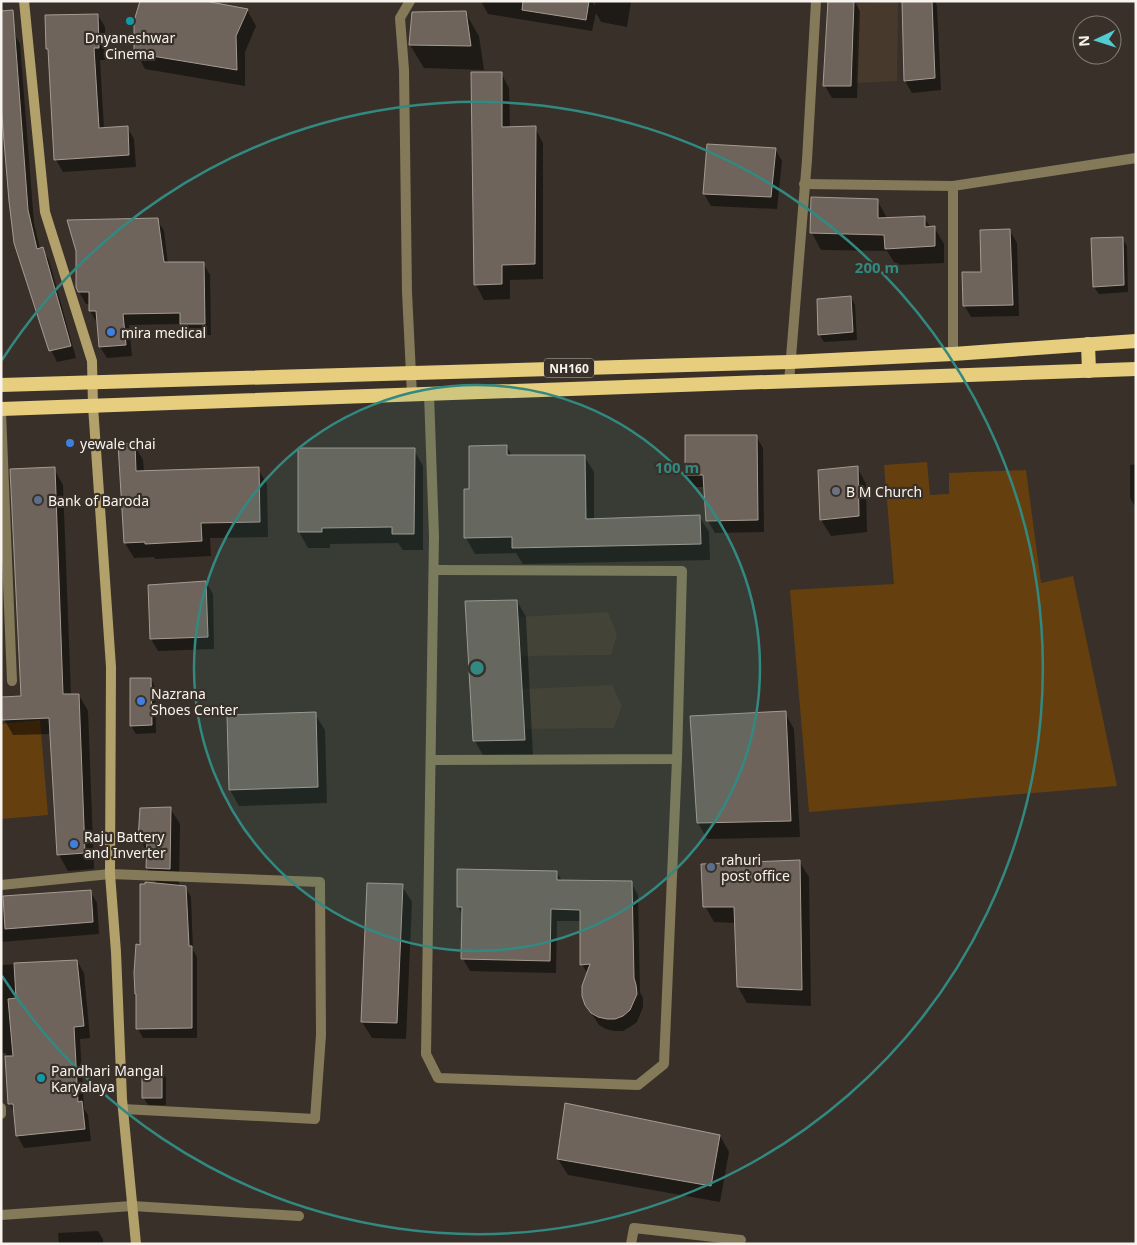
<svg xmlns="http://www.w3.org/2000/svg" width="1137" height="1245" font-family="'Noto Sans',sans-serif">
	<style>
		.built { fill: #473a2d }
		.green { fill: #663f0f }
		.shadow { fill: #0007 }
		.building { fill: #6e645c; stroke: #a69b93 }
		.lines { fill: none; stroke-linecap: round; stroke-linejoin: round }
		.service { stroke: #847958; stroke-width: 10 }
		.minor { stroke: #847958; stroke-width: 10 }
		.tertiary { stroke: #847958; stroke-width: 10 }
		.secondary { stroke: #b2a16a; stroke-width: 10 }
		.trunk { stroke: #e6ce7e; stroke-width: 14 }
		.ring { fill: none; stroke: #328981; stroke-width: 2.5 }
		.culture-dot { fill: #0f9aa8; stroke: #393129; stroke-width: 2 }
		.shop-dot { fill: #3f7fe0; stroke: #393129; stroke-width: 2 }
		.worship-dot { fill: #6b7280; stroke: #393129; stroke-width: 2 }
		.service-dot { fill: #5c6f8a; stroke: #393129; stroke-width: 2 }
		.labels { text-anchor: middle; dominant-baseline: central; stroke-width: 4.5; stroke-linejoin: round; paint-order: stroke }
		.shield { fill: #393129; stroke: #bfb9b3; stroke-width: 1 }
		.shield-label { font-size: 12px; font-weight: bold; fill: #f8f3ee }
		.poi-label { font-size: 14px; fill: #f8f3ee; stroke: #393129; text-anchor: start }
		.centre { fill: #328981; stroke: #393129; stroke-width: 2.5 }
		.ring-label { font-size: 15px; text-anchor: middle; font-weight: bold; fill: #328981; stroke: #393129; stroke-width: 4.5; stroke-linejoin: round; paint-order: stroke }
	</style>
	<rect width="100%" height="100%" fill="#393129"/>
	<g class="built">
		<path d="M898 1 897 81 856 83 858 3Z"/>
		<path d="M608 612 617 634 611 655 520 656 518 617Z"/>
		<path d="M612 685 622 706 614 728 524 729 522 689Z"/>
	</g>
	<g class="green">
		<path d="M927 462 930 495 949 494V473L1026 470 1041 583 1073 576 1117 786 809 812 790 590 894 584 884 465Z"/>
		<path d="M40 720 48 815 1 819V724Z"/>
	</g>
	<g class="shadow">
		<path d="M481 1H592L595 6V1H631L627 27 601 22 596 13 592 31 488 14Z"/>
		<path d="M829 1H854L860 11 857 98H832L825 86Z"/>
		<path d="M903 1H935L937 6 941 90 912 93 905 81Z"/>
		<path d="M247 10 256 26 245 52V86L145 69 136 52Z"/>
		<path d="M465 12 479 36 484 70 424 68 410 45Z"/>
		<path d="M98 15 105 27V60H100L104 129 127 127 134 139 136 167 63 172 56 160 49 52 48 49Z"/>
		<path d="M14 33 20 44 34 223 40 249H42L49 260 76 358 57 362 51 350 16 242Z"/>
		<path d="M501 73 509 88 510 128H535L543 143V279L510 280V299L484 300 476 285Z"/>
		<path d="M775 149 782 161 777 209 711 206 704 194Z"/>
		<path d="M812 199 877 200 887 218 924 217 930 227H934L944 244V263L896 265 887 251 821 250 812 233Z"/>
		<path d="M157 219 164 231 168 264 203 263 210 275 211 335 188 336 181 324 129 325 132 356 107 358 100 347 97 323 90 311V304H86L79 292Z"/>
		<path d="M1010 231 1017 243 1019 316 971 317 964 305Z"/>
		<path d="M1122 238 1127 246 1128 292 1099 294 1094 287Z"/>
		<path d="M851 297 855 305 857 340 824 342 819 334Z"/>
		<path d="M756 436 763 448 764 532 715 533 708 521 705 487H693L686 475Z"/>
		<path d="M134 444 143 460 144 472 258 469 267 484 268 537 210 538 211 556 155 559 154 557 134 558 125 543Z"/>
		<path d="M507 446 512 456H584L594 472V520L699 516 709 532 710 560 523 564 516 553 475 554 466 538 471 490Z"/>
		<path d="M414 450 423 466V550H403L398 543 330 544V548H308L299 532Z"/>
		<path d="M1136 464V508L1130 498V465Z"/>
		<path d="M857 467 866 484 867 532 831 536 821 520Z"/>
		<path d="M54 469 63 485 71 695H79L88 711 94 869 68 871 59 855 51 734 13 735 4 719 22 697Z"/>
		<path d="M206 582 213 594 214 649 158 651 151 639Z"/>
		<path d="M517 601 526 617 533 756 484 757 475 741 466 602Z"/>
		<path d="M131 679H151L155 687 156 733 136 734 131 726Z"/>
		<path d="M785 713 794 729 800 837 707 839 698 823Z"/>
		<path d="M315 714 325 730 327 803 239 806 230 790Z"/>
		<path d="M170 808 180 824 179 886 185 887 191 897 193 950 197 957V1038H143L138 1029V997L136 994 142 946 157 884 147 868 148 854 140 839Z"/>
		<path d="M799 861 809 877 811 1006 747 1003 738 987 736 923 714 922 705 906Z"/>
		<path d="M557 872 562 881 631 882 638 895 640 992 643 998V1007L637 1022 630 1027 623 1031H614L606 1029 599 1025 586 1005 588 975 582 964 581 921H557L556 973 470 971 463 959V916L458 907Z"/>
		<path d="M402 886 412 902 406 1039 372 1038 362 1022Z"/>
		<path d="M90 891 97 903 99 934 1 942V897Z"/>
		<path d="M77 961 84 973 90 1038 80 1039 84 1109 88 1115 91 1141 24 1148 17 1135 15 1114 9 1103 6 1053H1V965Z"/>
		<path d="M162 1070 166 1078V1105H148L143 1097Z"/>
		<path d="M720 1136 729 1152 720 1202 568 1175 558 1159Z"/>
		<path d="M98 1231 103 1239V1244H59L58 1233Z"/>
	</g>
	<g class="building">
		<path d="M140 1H205L248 9 236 36 237 70 134 53V21Z"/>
		<path d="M523 1H589L586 20 522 10Z"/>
		<path d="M828 1H854L851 86H823Z"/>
		<path d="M902 1H932L935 78 904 81Z"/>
		<path d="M13 10 28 210 37 249 43 247 71 346 49 351 14 243 9 201 1 105V11Z"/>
		<path d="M466 11 471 46 409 45 412 12Z"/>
		<path d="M98 14 99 48H94L99 128 128 126 129 155 54 160 48 49H46L45 15Z"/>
		<path d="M471 72H502V127L536 126 535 264 502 265V284L474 285Z"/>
		<path d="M707 144 776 148 771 197 703 194Z"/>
		<path d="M811 197 878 199V218L925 216V227L935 226V246L885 249 884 235 810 233Z"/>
		<path d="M158 218 164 262H204L205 324H180V313L123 314 126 345 99 347 96 311H89V292H78L76 287V251L67 220Z"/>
		<path d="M1010 229 1013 305 963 306 962 272H981L980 230Z"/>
		<path d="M1123 237 1124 285 1093 287 1091 238Z"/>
		<path d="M851 296 853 332 818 335 817 299Z"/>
		<path d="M685 435H757L758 520 706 521 703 475H685Z"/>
		<path d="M135 443 136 471 259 467 260 522 201 523 202 541 145 544V542L124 543 118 444Z"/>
		<path d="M507 445V455H585L586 519 700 515 701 544 512 548V537L464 538V489H469V446Z"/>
		<path d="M298 448H415L414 534H392V527L322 528V532H298Z"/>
		<path d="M858 466 859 516 820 520 818 470Z"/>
		<path d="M55 467 63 694H79L85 853 57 855 49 718 2 720 1 707V697L21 696 10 469Z"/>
		<path d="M206 581 208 637 150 639 148 585Z"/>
		<path d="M517 600 525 740 473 741 465 601Z"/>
		<path d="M130 678H151L152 725 130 726Z"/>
		<path d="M786 711 791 821 697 823 690 716Z"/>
		<path d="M316 712 318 787 229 790 227 715Z"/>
		<path d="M171 807 170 869 146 868 147 840H138L140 808Z"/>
		<path d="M800 860 802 990 737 987 734 907H703L701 864Z"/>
		<path d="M457 869 557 871V880L632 881 634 978 636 985 637 994 630 1010 623 1016 615 1019H607L598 1017 591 1013 585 1005 582 996V986L590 964 580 965V910L551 909 550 961 461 959 462 907H457Z"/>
		<path d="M145 882 186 886 189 946H192V1028L136 1029V994H135L134 973 136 944 140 945V884H145Z"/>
		<path d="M367 883 403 884 397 1023 361 1022Z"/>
		<path d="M91 890 93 922 5 929 3 896Z"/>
		<path d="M77 960 84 1026 74 1027 78 1102 82 1101 85 1129 16 1136 13 1104H8L5 1056H13L8 999 16 998 14 963Z"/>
		<path d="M142 1068 162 1069V1098H142Z"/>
		<path d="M565 1103 720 1135 711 1186 557 1159Z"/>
	</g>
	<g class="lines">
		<path class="service" d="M1 412 12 681"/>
		<g class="minor">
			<path d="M804 184 953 186V354"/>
			<path d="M953 186 1136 158"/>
			<path d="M789 382 807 160 816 1"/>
			<path d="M429 394 434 536 426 1054 438 1078 638 1085 664 1064 677 759"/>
			<path d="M431 760 677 759 682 571 434 570"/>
			<path d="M1 885 110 874 320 882 321 1035 315 1119 123 1109"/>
			<path d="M1 1108V1114"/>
			<path d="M1 1215 132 1206 299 1216"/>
			<path d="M631 1244 634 1228 741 1240"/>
		</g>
		<path class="tertiary" d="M410 1 400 18 404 70 407 292 412 395"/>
		<path class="secondary" d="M24 1 45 212 92 361 93 406 111 667 110 874 116 952 122 1099 136 1244"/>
		<g class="trunk">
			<path d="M1088 344 1089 371"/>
			<path d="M1 385 790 362 953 354 1136 341"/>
			<path d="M1 409 1136 369"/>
		</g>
	</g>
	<circle cx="477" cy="668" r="283" fill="#328981" fill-opacity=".12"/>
	<g class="ring">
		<circle cx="477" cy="668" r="283"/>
		<path d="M2 360A566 566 0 1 1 2 976"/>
	</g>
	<g class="culture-dot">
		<circle cx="130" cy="21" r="5"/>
		<circle cx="41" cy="1078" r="5"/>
	</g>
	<g class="shop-dot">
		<circle cx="111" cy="332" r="5"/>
		<circle cx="70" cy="443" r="5"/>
		<circle cx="141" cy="701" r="5"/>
		<circle cx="74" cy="844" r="5"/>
	</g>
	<circle class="worship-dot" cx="836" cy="491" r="5"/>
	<g class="service-dot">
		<circle cx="38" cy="500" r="5"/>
		<circle cx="711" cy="867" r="5"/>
	</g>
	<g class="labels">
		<rect class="shield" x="544" y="358.5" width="50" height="19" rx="4"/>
		<g class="shield-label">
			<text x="569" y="368">NH160</text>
		</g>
		<g class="poi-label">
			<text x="130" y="37" text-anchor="middle">Dnyaneshwar<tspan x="130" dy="16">Cinema</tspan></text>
			<text x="121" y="332">mira medical</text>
			<text x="80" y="443">yewale chai</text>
			<text x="846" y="491">B M Church</text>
			<text x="48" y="500">Bank of Baroda</text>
			<text x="151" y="693">Nazrana<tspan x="151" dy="16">Shoes Center</tspan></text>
			<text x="84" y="836">Raju Battery<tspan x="84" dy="16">and Inverter</tspan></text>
			<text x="721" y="859">rahuri<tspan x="721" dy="16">post office</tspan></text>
			<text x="51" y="1070">Pandhari Mangal<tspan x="51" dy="16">Karyalaya</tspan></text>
		</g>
	</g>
	<circle cx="477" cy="668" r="8" class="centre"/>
	<g class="ring-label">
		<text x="877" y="273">200 m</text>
		<text x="677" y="473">100 m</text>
	</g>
	<rect width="1137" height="1245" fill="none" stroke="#f8f3ee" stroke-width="5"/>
	<g transform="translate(1097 40) rotate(266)"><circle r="24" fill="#393129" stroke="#857f78"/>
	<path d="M0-4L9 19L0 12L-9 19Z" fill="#51ccd3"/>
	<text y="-8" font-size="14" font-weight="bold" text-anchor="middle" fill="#f8f3ee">N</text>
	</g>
</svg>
